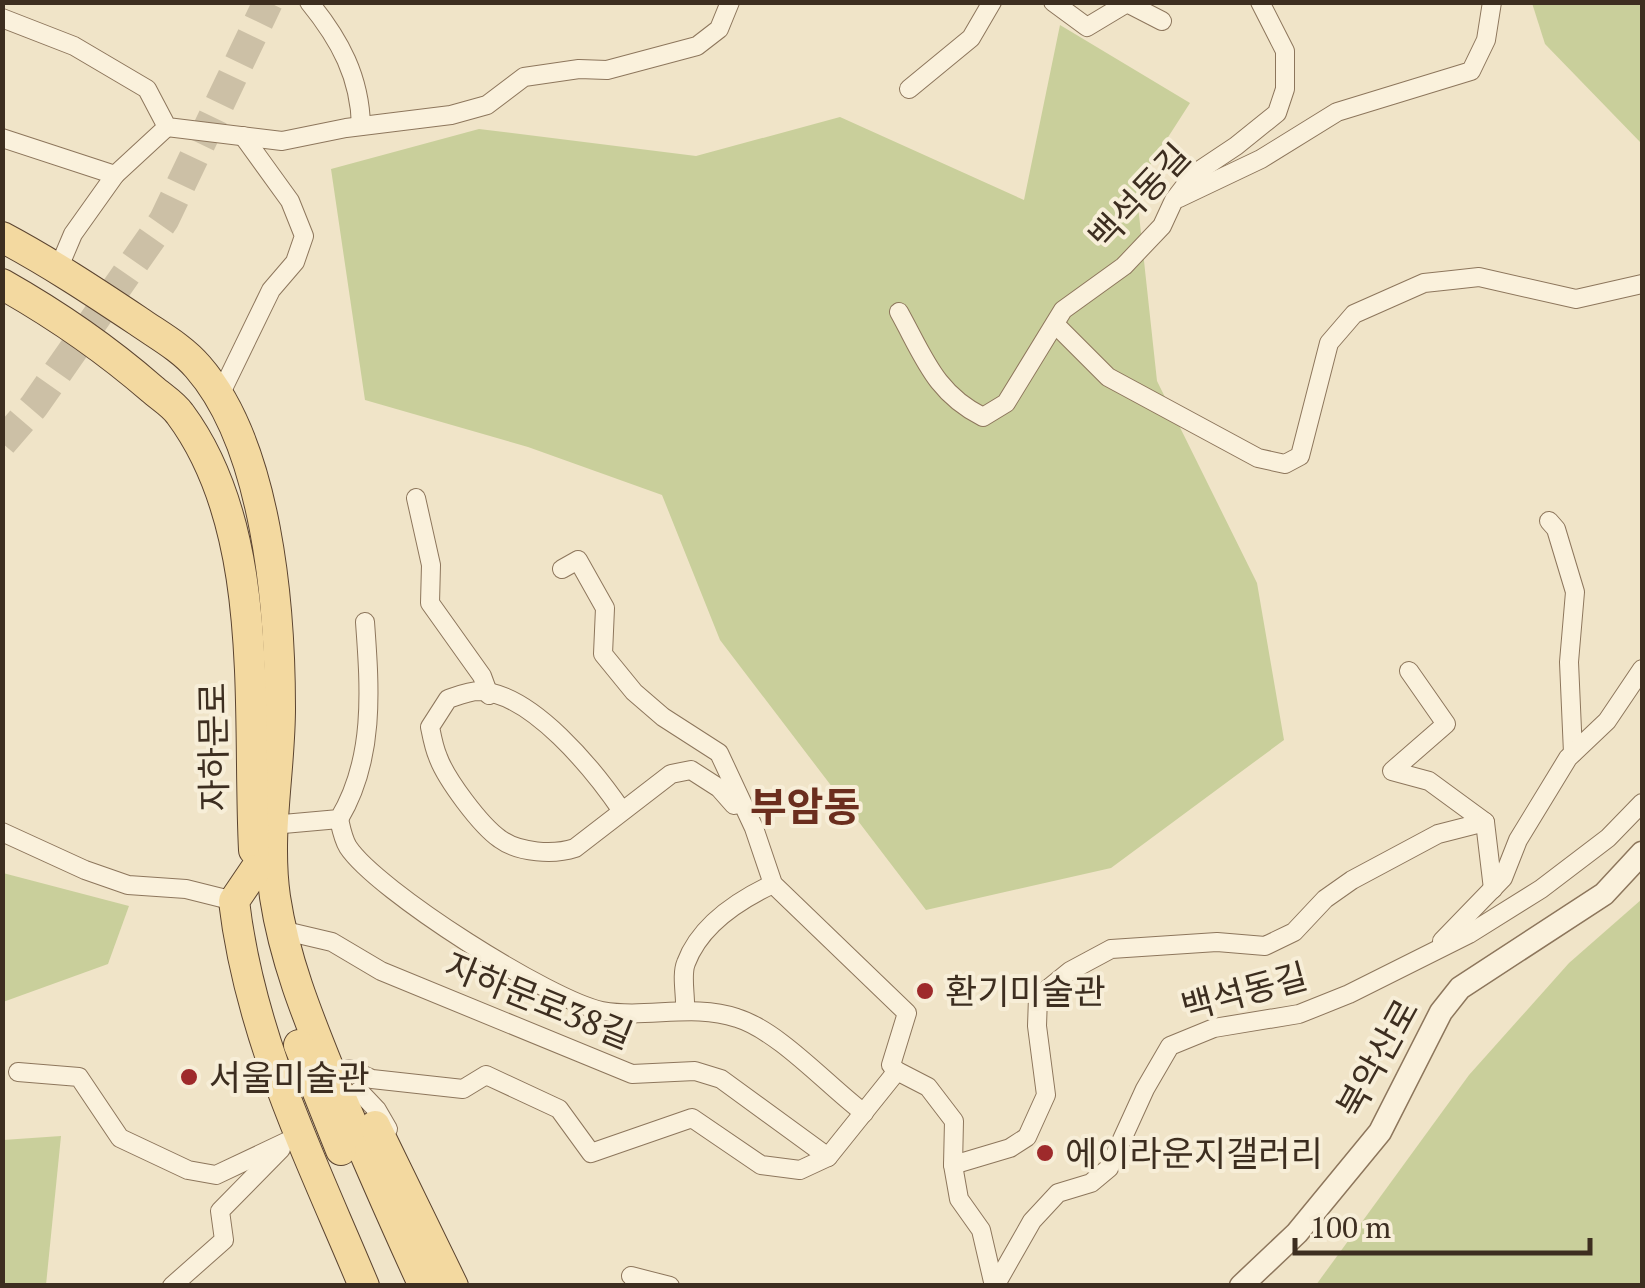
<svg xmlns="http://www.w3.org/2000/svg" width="1645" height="1288" font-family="'PT Serif','Noto Sans KR',serif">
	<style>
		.green { fill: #c9cf9b }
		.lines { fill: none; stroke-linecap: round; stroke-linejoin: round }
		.trunk-tunnel { stroke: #ccc0a6; stroke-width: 30; stroke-dasharray: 30 15; stroke-linecap: butt }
		.minor-casing { stroke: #8d765c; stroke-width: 20 }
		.tertiary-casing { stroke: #8d765c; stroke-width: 25 }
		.primary-casing { stroke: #5b4430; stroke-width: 32 }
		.minor { stroke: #faf1dc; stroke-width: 18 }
		.tertiary { stroke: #faf1dc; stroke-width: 22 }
		.primary { stroke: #f3d9a0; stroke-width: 30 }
		.poi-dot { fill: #9e2a2b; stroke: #f7eed8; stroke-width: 4 }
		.labels { text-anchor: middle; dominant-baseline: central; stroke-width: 8; stroke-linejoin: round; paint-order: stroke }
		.street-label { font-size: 35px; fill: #3d2e20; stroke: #f7eed8 }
		.poi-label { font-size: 35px; fill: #3d2e20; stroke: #f7eed8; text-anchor: start }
		.quarter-label { font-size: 40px; font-weight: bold; fill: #6b2e1e; stroke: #f7eed8 }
	</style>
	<rect width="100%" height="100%" fill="#f0e4c8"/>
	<g class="green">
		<path d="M1532 3H1642V144L1545 44Z"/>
		<path d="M1060 25 1190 103 1136 187 1157 381 1257 583 1284 740 1111 868 926 910 720 640 662 495 528 447 365 400 331 169 479 129 696 156 840 117 1024 200Z"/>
		<path d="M3 873 129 906 108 964 3 1002Z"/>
		<path d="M1642 899V1285H1316L1469 1075 1569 963Z"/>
		<path d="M61 1136 46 1285H3V1140Z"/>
	</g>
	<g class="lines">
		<path class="trunk-tunnel" d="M2 443 34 406 164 220 268 2"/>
		<g class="minor-casing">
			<g id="minor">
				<path d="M309 2C340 40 360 77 361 126"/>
				<path d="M1053 2 1087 27 1127 3 1162 21"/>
				<path d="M2 18 74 46 147 89 167 127 282 141 346 128 451 115 487 105 524 77 579 69 607 70 697 46 719 29 730 2"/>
				<path d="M909 89 971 38 992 2"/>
				<path d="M2 138 115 175 167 127"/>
				<path d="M1179 198 1261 159 1337 112 1471 71 1486 40 1492 2"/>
				<path d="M59 267 73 234 115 175"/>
				<path d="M899 312C924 357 935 393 983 417L1006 403 1063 310 1124 266 1162 226 1174 200 1194 174 1236 146 1277 113 1285 89V51L1260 2"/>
				<path d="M1055 324 1108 377 1258 458 1285 464 1300 456 1329 343 1354 314 1424 283 1452 280 1479 277 1576 299 1642 284"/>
				<path d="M219 397 271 290 295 262 304 236 290 201 243 136"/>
				<path d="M416 498 431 565 430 603 482 676 489 695"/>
				<path d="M1549 521 1556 529 1575 592 1569 662 1573 753"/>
				<path d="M562 569 578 560 605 608 603 654 634 692 663 717 719 753 754 828 773 884 907 1013 891 1065 897 1071 928 1087 954 1121 953 1165 959 1199 981 1230 994 1286"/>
				<path d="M1409 671 1446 724 1392 771 1429 781 1485 822 1493 889"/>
				<path d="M622 811C594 770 532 693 479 691 469 691 457 696 448 699L430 727C432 737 434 748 438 757 446 779 480 825 500 839 519 853 554 855 575 848L671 774 691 770 719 788 734 805"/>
				<path d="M339 819C341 828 343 839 348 847 377 891 551 1001 602 1011 647 1019 693 1003 737 1018 779 1031 828 1086 864 1113"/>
				<path d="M272 825 339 819C375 759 370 690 365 622"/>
				<path d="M2 832 85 870 128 885 186 889 234 901"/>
				<path d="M281 930 332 942 381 971 632 1074 695 1071 721 1079 828 1157"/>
				<path d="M1442 941 1503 878 1518 840 1568 758 1607 721 1642 669"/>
				<path d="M685 1010C686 996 681 975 686 963 700 925 739 900 773 884"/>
				<path d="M349 1069 372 1079 463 1089 486 1075 559 1109 591 1153 692 1118 761 1165 800 1170 828 1157 897 1071"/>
				<path d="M18 1072 79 1077 120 1138 188 1170 216 1175 290 1140"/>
				<path d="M359 1091 377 1110 388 1129"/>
				<path d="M953 1165 1010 1148 1027 1137 1046 1095 1037 1026 1038 997 1070 971 1111 949 1217 942 1265 946 1294 932 1325 899 1352 880 1438 834 1485 822"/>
				<path d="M631 1276 670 1286"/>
				<path d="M172 1286 224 1240 220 1211 281 1149"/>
				<path d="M995 1286 1032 1221 1058 1193 1091 1183 1109 1168 1145 1089 1170 1046 1214 1028 1299 1014 1349 994 1469 934 1541 889 1608 838 1642 803"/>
			</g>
		</g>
		<g class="tertiary-casing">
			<path id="tertiary" d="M1241 1286 1297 1233 1380 1132 1441 1012 1460 988 1604 894 1642 853"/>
		</g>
		<g class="primary-casing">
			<g id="primary">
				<path d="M2 237C49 262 93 291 138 321 158 335 182 348 198 367 267 446 280 606 280 708 280 771 266 833 275 897 285 963 310 1022 335 1084 364 1152 393 1219 424 1286"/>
				<path d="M2 284C55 314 106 349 152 389 161 397 173 404 180 414 267 531 247 711 254 850"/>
				<path d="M255 870 234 901C250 1038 311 1159 364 1286"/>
				<path d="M299 1045 341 1150"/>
				<path d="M375 1126 453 1286"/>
			</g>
		</g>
		<use href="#minor" class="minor"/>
		<use href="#tertiary" class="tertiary"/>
		<use href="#primary" class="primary"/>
	</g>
	<g class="poi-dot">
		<circle cx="925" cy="991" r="10"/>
		<circle cx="189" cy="1077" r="10"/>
		<circle cx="1045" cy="1153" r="10"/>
	</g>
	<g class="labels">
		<g class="street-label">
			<text transform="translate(1139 196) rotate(-47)">백석동길</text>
			<text transform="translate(213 747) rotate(-91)">자하문로</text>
			<text transform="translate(1244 991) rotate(-15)">백석동길</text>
			<text transform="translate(539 1000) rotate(22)">자하문로38길</text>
			<text transform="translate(1377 1058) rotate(-61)">북악산로</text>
		</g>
		<g class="poi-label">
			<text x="945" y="991">환기미술관</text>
			<text x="209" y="1077">서울미술관</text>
			<text x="1065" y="1153">에이라운지갤러리</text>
		</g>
		<g class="quarter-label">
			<text x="805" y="805">부암동</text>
		</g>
	</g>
	<rect width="1645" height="1288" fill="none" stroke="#3d2e20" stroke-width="10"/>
	<path d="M1295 1238v15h295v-15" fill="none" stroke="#3d2e20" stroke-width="5"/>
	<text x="1310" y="1238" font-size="30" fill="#3d2e20" stroke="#f7eed8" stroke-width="8" paint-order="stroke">100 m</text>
</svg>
